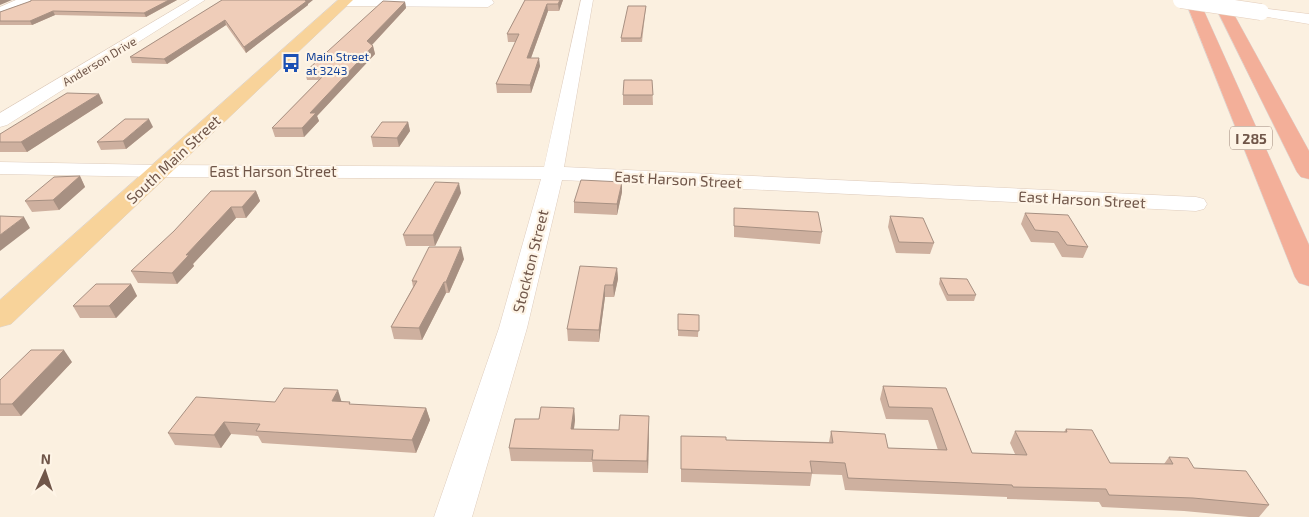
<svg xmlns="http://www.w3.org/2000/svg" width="1309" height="517" font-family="'Exo 2',sans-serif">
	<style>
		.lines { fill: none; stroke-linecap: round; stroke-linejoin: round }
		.street-casing { stroke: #deccbd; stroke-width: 1 }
		.secondary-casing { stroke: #e3cdbb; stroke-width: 1 }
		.primary-casing { stroke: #dad3d0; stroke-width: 1 }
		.highway-casing { stroke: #dad3d0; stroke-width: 1 }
		.street { fill: #fff; fill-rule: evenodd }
		.secondary { fill: #fff; fill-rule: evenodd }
		.primary { fill: #f8d39a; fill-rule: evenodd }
		.highway { fill: #f3af99; fill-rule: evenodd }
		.secondary-bridge-casing { stroke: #e3cdbb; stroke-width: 17; stroke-linecap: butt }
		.secondary-bridge { stroke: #fff; stroke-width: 16 }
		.wall { fill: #ceb09f }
		.shaded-wall { fill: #a79082 }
		.building { fill: #efcdb9; stroke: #a79082 }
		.labels { text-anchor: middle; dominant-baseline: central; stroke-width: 4.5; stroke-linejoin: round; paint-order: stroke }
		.far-transit-label { font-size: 12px; fill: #164399; stroke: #fef4e6; text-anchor: start }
		.far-street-label { font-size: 12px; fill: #705649; stroke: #fef4e6 }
		.shield { fill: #fef4e6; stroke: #9b8578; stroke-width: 1 }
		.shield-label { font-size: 14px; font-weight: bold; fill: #705649 }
		.street-label { font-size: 15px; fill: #705649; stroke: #fef4e6 }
	</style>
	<rect width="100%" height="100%" fill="#fbf0e0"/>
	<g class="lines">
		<g class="street-casing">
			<g id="street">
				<path d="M16 0H33L32 3 0 16V7Z"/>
				<path d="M190 0H205L7 125 0 127V113Z"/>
				<path d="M339 0H492L494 3 488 7 344 6 339 5 338 2Z"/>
				<path d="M581 0H593L564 167 1196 197 1204 199 1207 204 1204 209 1196 211 562 180 527 328 472 517H434L499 328 541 179 159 177 0 174V162L159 165 544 167Z"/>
			</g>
		</g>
		<g class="secondary-casing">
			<path id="secondary" d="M1261 8 1309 14V24L1256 15 1254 12 1256 9Z"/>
		</g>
		<g class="primary-casing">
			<path id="primary" d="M338 0H353L11 324 0 327V300Z"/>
		</g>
		<g class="highway-casing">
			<g id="highway">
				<path d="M1185 0H1199L1309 245V286L1299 283 1295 277Z"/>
				<path d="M1212 0H1226L1309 151V179L1301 177 1297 172Z"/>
			</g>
		</g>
		<use href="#street" class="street"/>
		<use href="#secondary" class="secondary"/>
		<use href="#primary" class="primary"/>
		<use href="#highway" class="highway"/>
		<g class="secondary-bridge-casing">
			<path id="secondary-bridge" d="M1181 0 1261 12"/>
		</g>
		<use href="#secondary-bridge" class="secondary-bridge"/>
	</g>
	<g class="wall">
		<path d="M31 0H177L146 17 55 15 32 25H0V12L31 1Z"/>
		<path d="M222 0 308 4V5L246 53 226 25 167 64 132 63 130 57Z"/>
		<path d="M525 0H563L559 11H548L531 58 540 66 531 93H497L496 84 516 42H508L507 34Z"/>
		<path d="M405 2 406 8 372 45 373 46 375 54 317 116 319 121 304 137H275L272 128 319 80H307L305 72Z"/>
		<path d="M646 6 642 42H621V38Z"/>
		<path d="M652 80 653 105H623V95Z"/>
		<path d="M99 94 103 103 27 152H0V134Z"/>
		<path d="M408 122 410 131 399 147H373L371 137Z"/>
		<path d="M153 127 126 149 101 150 97 142Z"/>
		<path d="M80 176 85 187 59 210 32 212 25 201Z"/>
		<path d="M256 191 260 201 246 218H236L193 264 194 266 177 284 138 283 131 271Z"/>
		<path d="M622 192 617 215 574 213V202Z"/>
		<path d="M461 193 435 246H406L403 235Z"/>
		<path d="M734 208 822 232 820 244 734 237Z"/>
		<path d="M1025 213 1088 247 1083 258 1062 257 1054 243 1031 242 1021 224Z"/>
		<path d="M890 216 934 243 930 254 896 253 888 227Z"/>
		<path d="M464 259 449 293H446L422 340 394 339 391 327 413 287 412 281Z"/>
		<path d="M617 268 618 279 614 297H605L599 342 568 341 567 329Z"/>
		<path d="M940 278 976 295 974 301H947L939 284Z"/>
		<path d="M131 284 137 296 116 318H80L73 306Z"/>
		<path d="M678 314 699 315 698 337 678 336Z"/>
		<path d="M72 362 21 416H0V380Z"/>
		<path d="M883 386 946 388 972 453 1015 454 1010 443 1015 431 1064 432 1066 429 1110 463 1164 464 1169 457 1194 468 1269 505 1259 517H1249L1184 511 1102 507 1099 502 1007 499V497L845 490 842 475 812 474 810 486 681 482V436L726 440 829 442 831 431 888 448 938 450 928 420 886 419 880 399Z"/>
		<path d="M275 402H350V404L426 408 430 420 416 453 262 443 258 436 231 434 221 448 175 445 168 433Z"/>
		<path d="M574 408 575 420 574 429 619 430 649 428 648 473 593 472 592 462 511 461 509 448 539 419Z"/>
	</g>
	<g class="shaded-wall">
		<path d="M0 0H12L0 5Z"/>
		<path d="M169 0H177L146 17 144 13Z"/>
		<path d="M306 0H313L308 4V5L246 53 244 47Z"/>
		<path d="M560 0H563L559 11 558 4Z"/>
		<path d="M405 2 406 8 369 48 367 41Z"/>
		<path d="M547 4 548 11 528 66 527 58Z"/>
		<path d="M53 11 55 15 32 25 30 21Z"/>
		<path d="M225 20 226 25 167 64 164 59Z"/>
		<path d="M373 46 375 54 317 116 319 121 304 137 302 128 310 113Z"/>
		<path d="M539 58 540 66 531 93 530 85Z"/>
		<path d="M99 94 103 103 27 152 21 142Z"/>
		<path d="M149 119 153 127 126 149 123 141Z"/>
		<path d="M408 122 410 131 399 147 397 138Z"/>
		<path d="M80 176 85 187 59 210 53 200Z"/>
		<path d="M622 182V192L617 215V204Z"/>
		<path d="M459 183 461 193 435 246 433 235Z"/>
		<path d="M256 191 260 201 246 218 242 207Z"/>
		<path d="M231 207 236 218 193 264 194 266 177 284 172 273 186 255Z"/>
		<path d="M24 217 30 228 0 251V235Z"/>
		<path d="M461 247 464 259 449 293 446 282Z"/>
		<path d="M617 268 618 279 614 297 613 285Z"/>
		<path d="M444 282 446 293 422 340 419 328Z"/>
		<path d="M131 284 137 296 116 318 109 306Z"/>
		<path d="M605 285V297L599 342V330Z"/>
		<path d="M64 350 72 362 21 416 12 404Z"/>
		<path d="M338 390 342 403 332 401Z"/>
		<path d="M426 408 430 420 416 453 412 440Z"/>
		<path d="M574 408 575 420 572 442 571 429Z"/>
		<path d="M649 416V428L648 473 647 461Z"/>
		<path d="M224 422 231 434 221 448 214 435Z"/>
	</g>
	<g class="building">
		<path d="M31 0H169L144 13 53 11 30 21H0V12L31 1Z"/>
		<path d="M222 0H306L305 1H307L244 47 225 20 164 59 130 57Z"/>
		<path d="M525 0H560L558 4H547L527 58H539L530 85 496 84 519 34H507Z"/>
		<path d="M383 1 405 2 367 41 373 46 310 113H316L302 128H272L327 72H305Z"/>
		<path d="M628 6H646L641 38H621Z"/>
		<path d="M624 80H652L653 95H623Z"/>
		<path d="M67 93 99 94 21 142H0V134Z"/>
		<path d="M125 119H149L123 141 97 142Z"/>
		<path d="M382 122H408L397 138 371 137Z"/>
		<path d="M80 176 53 200 25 201 54 177Z"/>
		<path d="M581 180 622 182 617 204 574 202Z"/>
		<path d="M435 182 459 183 433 235H403Z"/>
		<path d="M211 191H256L242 207H231L186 255H189L172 273 131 271 174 231Z"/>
		<path d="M734 208 818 212 822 232 734 226Z"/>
		<path d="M1025 213 1068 215 1088 247 1067 245 1058 232 1035 230Z"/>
		<path d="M0 216 24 217 0 235Z"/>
		<path d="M890 216 923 218 934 243 899 242Z"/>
		<path d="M429 247H461L446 282H444L419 328 391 327 417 281H412Z"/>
		<path d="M580 266 617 268 613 285H605L599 330 567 329Z"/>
		<path d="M940 278 967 279 976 295H948Z"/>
		<path d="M96 284H131L109 306H73Z"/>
		<path d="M678 314 699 315V331L678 330Z"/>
		<path d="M31 350H64L12 404H0V380Z"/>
		<path d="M883 386 946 388 972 453 1027 455 1015 431 1067 432 1066 429 1092 430 1110 463 1173 464 1169 457 1188 458 1194 468 1246 471 1269 505 1193 498 1109 495 1106 489 1013 487 1012 485 848 478 845 463 810 461 812 473 681 469V436L726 437V440L833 443 831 431 885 434 888 448 947 450 932 408 889 407Z"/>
		<path d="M284 388 338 390 332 401 350 402 349 404 426 408 412 440 256 431 260 424 224 422 214 435 168 433 196 397 275 402Z"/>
		<path d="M541 407 574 408 571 429 619 430 620 415 649 416 647 461 592 460 593 450 509 448 515 419H539Z"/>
	</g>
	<defs>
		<g id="bus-bare" transform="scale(1.5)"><path d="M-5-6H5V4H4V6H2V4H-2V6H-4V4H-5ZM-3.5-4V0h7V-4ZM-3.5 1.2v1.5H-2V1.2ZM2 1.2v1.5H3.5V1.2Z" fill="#1a4fb4" stroke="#fef4e6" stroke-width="2.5" paint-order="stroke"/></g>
	</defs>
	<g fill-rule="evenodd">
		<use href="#bus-bare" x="291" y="63"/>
	</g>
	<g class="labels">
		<g class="far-transit-label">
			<text x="306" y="56">Main Street<tspan x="306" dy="14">at 3243</tspan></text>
		</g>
		<g class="far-street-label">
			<text transform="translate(99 61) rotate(-31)">Anderson Drive</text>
		</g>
		<rect class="shield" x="1230" y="126.5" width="42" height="23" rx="4"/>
		<g class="shield-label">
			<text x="1251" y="138">I 285</text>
		</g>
		<g class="street-label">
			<text transform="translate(173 159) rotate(-43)">South Main Street</text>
			<text x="273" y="171">East Harson Street</text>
			<text transform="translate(678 179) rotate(3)">East Harson Street</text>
			<text transform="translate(1082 199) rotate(3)">East Harson Street</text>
			<text transform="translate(530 261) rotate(-76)">Stockton Street</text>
		</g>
	</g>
	<g transform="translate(45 472) rotate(3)" stroke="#fef4e6" stroke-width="4" paint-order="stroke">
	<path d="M0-4L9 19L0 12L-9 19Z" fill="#705649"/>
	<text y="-8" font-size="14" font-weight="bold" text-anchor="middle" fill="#705649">N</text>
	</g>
</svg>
